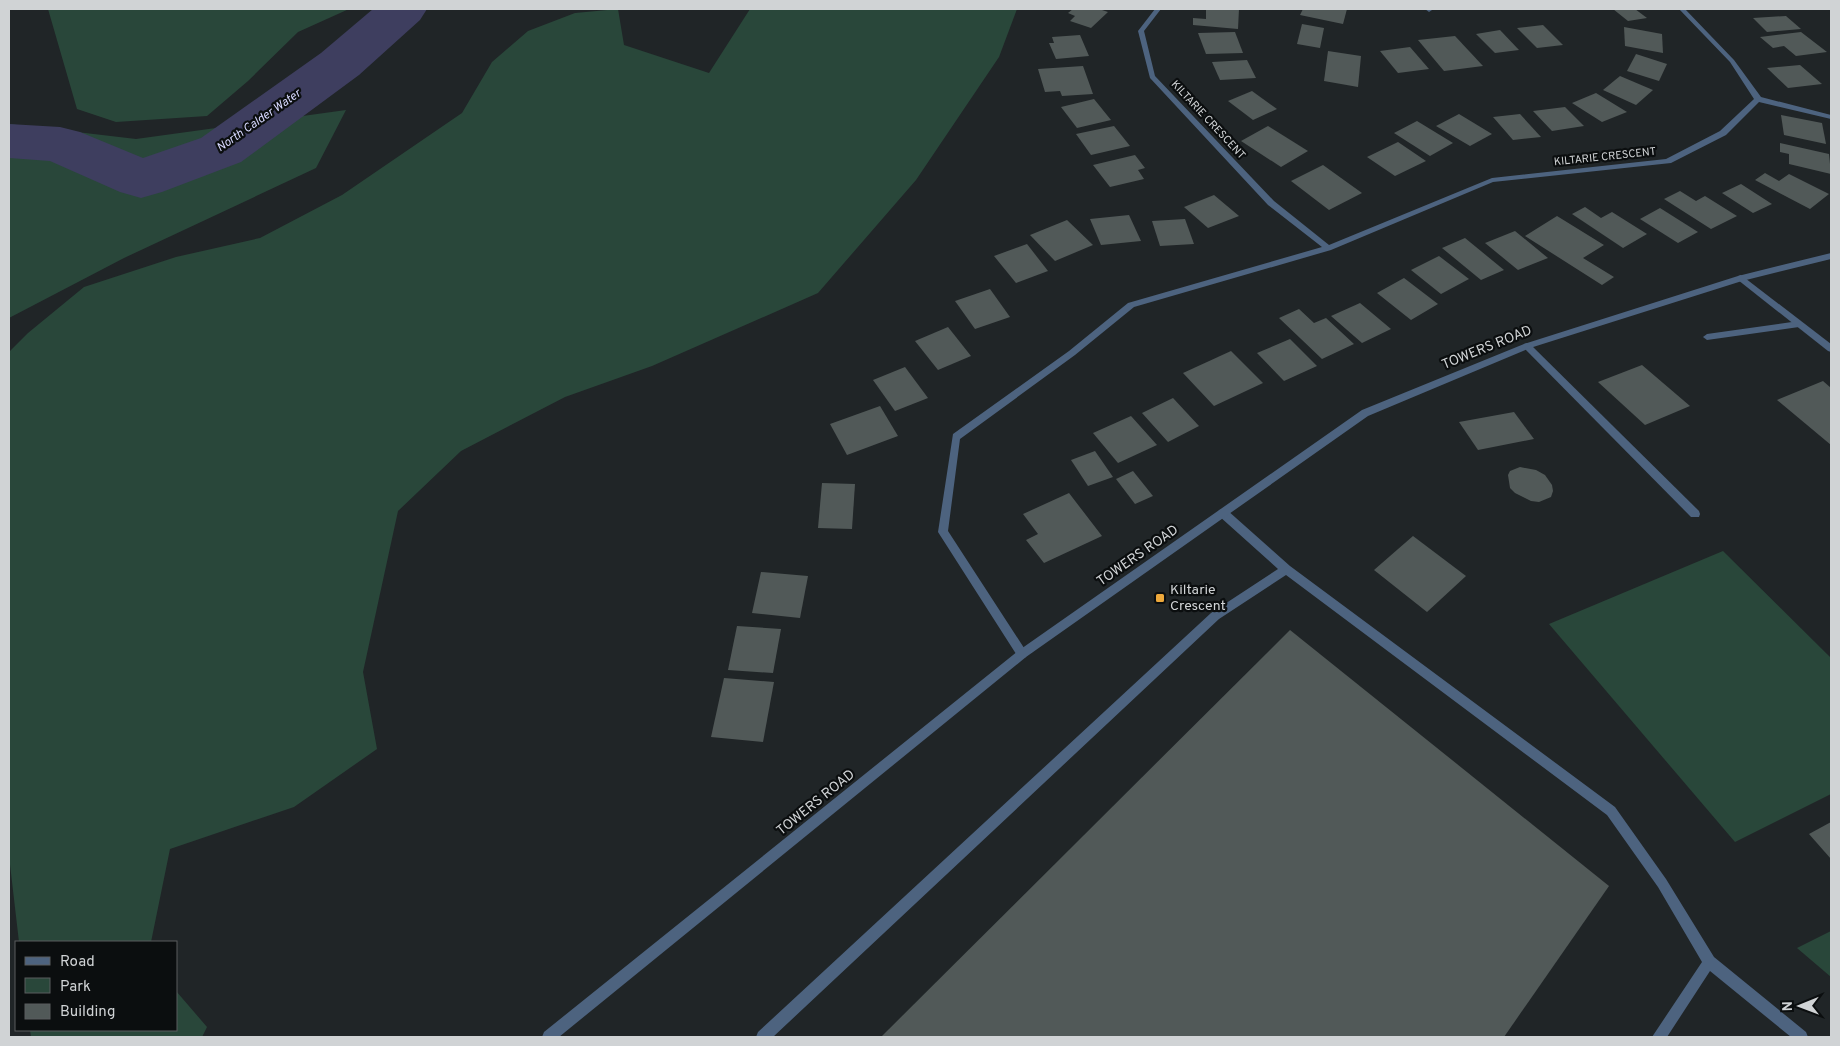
<svg xmlns="http://www.w3.org/2000/svg" width="1840" height="1046" font-family="Overpass,sans-serif">
	<style>
		.green { fill: #29473a }
		.lines { fill: none; stroke-linecap: round; stroke-linejoin: round }
		.river { fill: #3e3e5f; fill-rule: evenodd }
		.building { fill: #515958 }
		.service { fill: #4d637f; fill-rule: evenodd }
		.minor { fill: #4d637f; fill-rule: evenodd }
		.tertiary { fill: #4d637f; fill-rule: evenodd }
		.poi-dot { fill: #eda83b; stroke: #0b0e0f; stroke-width: 2 }
		.labels { text-anchor: middle; dominant-baseline: central; stroke-width: 4.5; stroke-linejoin: round; paint-order: stroke }
		.far-street-label { font-size: 11px; fill: #d0d3d5; stroke: #0b0e0f }
		.far-water-label { font-size: 12px; font-style: italic; fill: #d7d8fe; stroke: #0b0e0f }
		.street-label { font-size: 14px; fill: #d0d3d5; stroke: #0b0e0f }
		.poi-label { font-size: 14px; fill: #d0d3d5; stroke: #0b0e0f; text-anchor: start }
	</style>
	<rect width="100%" height="100%" fill="#202527"/>
	<g class="green">
		<path d="M48 9H349L298 32 248 81 207 116 116 122 77 109Z"/>
		<path d="M618 9 624 45 709 73 750 9H1017L999 57 916 180 818 293 652 366 565 397 461 451 398 511 363 672 377 749 294 807 170 849 151 942H19L9 856V352L28 333 84 287 176 257 260 238 342 195 462 113 492 62 528 31 575 13Z"/>
		<path d="M346 110 316 168 124 258 9 318V124L136 139Z"/>
		<path d="M1723 551 1831 658V794L1735 842 1549 624Z"/>
		<path d="M1831 931V977L1797 948Z"/>
		<path d="M176 991 207 1027 202 1037H31L30 1030H176Z"/>
	</g>
	<g class="lines">
		<path class="river" d="M373 9H427L420 20 359 75 241 162 162 192 141 198 120 192 50 161 9 158V124L60 127 80 132 143 158 201 138 321 53Z"/>
	</g>
	<g class="building">
		<path d="M1073 9H1099L1108 12 1091 28 1070 21 1075 16 1068 13Z"/>
		<path d="M1206 9H1239L1238 29 1193 25V18L1206 19Z"/>
		<path d="M1303 9H1347L1343 24 1300 15Z"/>
		<path d="M1613 9H1635L1647 18 1628 21Z"/>
		<path d="M1786 16 1801 29 1767 32 1753 18Z"/>
		<path d="M1302 24 1324 28 1320 48 1297 44Z"/>
		<path d="M1543 25 1563 45 1537 48 1517 28Z"/>
		<path d="M1624 27 1662 34 1663 53 1625 46Z"/>
		<path d="M1500 30 1519 50 1495 53 1476 34Z"/>
		<path d="M1235 32 1243 53 1206 54 1198 33Z"/>
		<path d="M1801 32 1827 52 1796 56 1784 46 1773 48 1760 37Z"/>
		<path d="M1080 35 1089 56 1056 59 1049 43H1054L1052 37Z"/>
		<path d="M1455 36 1483 66 1444 71 1418 40Z"/>
		<path d="M1410 47 1429 69 1398 73 1380 51Z"/>
		<path d="M1328 51 1361 56 1358 87 1324 81Z"/>
		<path d="M1636 54 1667 64 1659 81 1627 71Z"/>
		<path d="M1247 60 1256 78 1220 80 1212 62Z"/>
		<path d="M1800 65 1822 84 1788 88 1767 68Z"/>
		<path d="M1083 66 1093 94 1062 96 1060 91 1045 92 1038 69Z"/>
		<path d="M1620 76 1653 90 1636 105 1603 90Z"/>
		<path d="M1252 91 1277 109 1253 120 1228 101Z"/>
		<path d="M1596 93 1627 112 1602 122 1572 103Z"/>
		<path d="M1094 99 1111 120 1077 128 1061 107Z"/>
		<path d="M1565 107 1584 126 1552 131 1533 111Z"/>
		<path d="M1459 114 1492 134 1470 146 1436 126Z"/>
		<path d="M1520 114 1541 137 1513 140 1493 117Z"/>
		<path d="M1781 115 1822 123 1826 144 1784 135Z"/>
		<path d="M1417 121 1453 143 1430 156 1394 133Z"/>
		<path d="M1114 126 1130 146 1091 155 1076 134Z"/>
		<path d="M1268 126 1308 151 1281 167 1241 141Z"/>
		<path d="M1398 142 1426 161 1395 176 1367 157Z"/>
		<path d="M1780 143 1829 154 1831 174 1789 164V154L1780 152Z"/>
		<path d="M1135 155 1145 168 1138 170 1144 179 1110 187 1093 165Z"/>
		<path d="M1323 165 1362 193 1329 210 1291 181Z"/>
		<path d="M1765 173 1779 181 1789 174 1829 194 1810 209 1755 180Z"/>
		<path d="M1741 184 1772 204 1753 213 1722 193Z"/>
		<path d="M1680 191 1696 201 1705 196 1737 216 1711 229 1664 199Z"/>
		<path d="M1214 195 1239 216 1208 228 1184 207Z"/>
		<path d="M1585 207 1601 218 1612 212 1647 234 1623 248 1572 214Z"/>
		<path d="M1660 208 1698 232 1678 243 1640 219Z"/>
		<path d="M1129 215 1141 241 1101 245 1090 219Z"/>
		<path d="M1557 216 1604 245 1583 258 1614 277 1602 285 1525 236Z"/>
		<path d="M1185 219 1194 244 1160 246 1152 221Z"/>
		<path d="M1067 220 1093 245 1055 261 1030 235Z"/>
		<path d="M1515 231 1548 258 1518 270 1485 243Z"/>
		<path d="M1465 238 1504 270 1481 280 1442 248Z"/>
		<path d="M1027 244 1048 271 1016 283 994 256Z"/>
		<path d="M1439 256 1469 279 1441 294 1411 270Z"/>
		<path d="M1404 278 1438 304 1411 320 1377 293Z"/>
		<path d="M990 289 1010 317 975 329 955 301Z"/>
		<path d="M1360 303 1391 329 1362 343 1331 316Z"/>
		<path d="M1299 309 1314 323 1326 318 1354 344 1322 359 1279 318Z"/>
		<path d="M948 327 971 356 938 370 915 341Z"/>
		<path d="M1290 339 1317 366 1284 381 1257 353Z"/>
		<path d="M1231 351 1263 383 1214 406 1183 373Z"/>
		<path d="M1642 365 1690 406 1645 425 1598 382Z"/>
		<path d="M905 367 928 398 895 411 873 380Z"/>
		<path d="M1823 381 1831 388V445L1777 400Z"/>
		<path d="M1173 398 1199 426 1168 442 1142 413Z"/>
		<path d="M880 406 898 436 847 455 830 424Z"/>
		<path d="M1514 412 1534 439 1478 450 1459 422Z"/>
		<path d="M1131 416 1157 445 1118 463 1093 433Z"/>
		<path d="M1095 451 1113 477 1088 486 1071 460Z"/>
		<path d="M1520 467 1536 470 1545 475 1552 485 1553 491 1551 497 1539 502 1531 501 1515 493 1510 488 1508 475 1510 471Z"/>
		<path d="M1133 471 1153 496 1135 504 1116 479Z"/>
		<path d="M822 483 855 484 852 529 818 528Z"/>
		<path d="M1069 493 1102 536 1044 563 1026 540 1038 534 1023 514Z"/>
		<path d="M1413 536 1466 576 1427 612 1374 570Z"/>
		<path d="M761 572 808 576 800 618 752 613Z"/>
		<path d="M737 626 781 629 773 673 728 670Z"/>
		<path d="M1290 630 1609 886 1504 1037H881Z"/>
		<path d="M724 678 774 682 763 742 711 737Z"/>
		<path d="M1831 822V859L1809 834Z"/>
	</g>
	<g class="lines">
		<g class="service">
			<path d="M1799 321 1803 324 1799 327 1707 340 1703 337 1707 334Z"/>
			<path d="M1527 343 1530 344 1699 511 1700 514 1699 517H1691L1524 348 1523 346 1524 344Z"/>
			<path d="M1223 509 1227 510 1290 566 1615 807 1666 879 1714 957 1806 1032 1808 1037H1791L1710 971 1667 1037H1652L1702 962 1658 887 1607 815 1286 575 1219 619 773 1037H756L758 1032 1211 613 1278 569 1219 516 1218 513 1219 510Z"/>
		</g>
		<g class="minor">
			<path d="M1155 9H1161L1144 31 1155 76 1274 201 1329 245 1492 178 1666 159 1720 131 1754 99 1730 62 1679 9H1685L1734 60 1761 97 1831 115V119L1759 102 1726 135 1671 163 1493 182 1331 250 1134 307 1075 355 960 439 948 531 1026 651 1027 654 1026 657 1022 659 1018 657 938 532 953 434 1069 351 1128 303 1322 247 1268 205 1150 78 1138 31Z"/>
			<path d="M1425 9H1431L1432 10 1429 12Z"/>
			<path d="M1741 275 1831 344V352L1828 351 1738 280V276Z"/>
		</g>
		<path class="tertiary" d="M1831 253V259L1742 281 1530 348 1368 416 1026 657 559 1037H542L544 1032 1018 651 1362 410 1524 344 1738 276Z"/>
	</g>
	<rect class="poi-dot" x="1155" y="593" width="10" height="10" rx="2.5"/>
	<g class="labels">
		<g class="far-street-label">
			<text transform="translate(1208 120) rotate(47)">KILTARIE CRESCENT</text>
			<text transform="translate(1605 157) rotate(-6)">KILTARIE CRESCENT</text>
		</g>
		<g class="far-water-label">
			<text transform="translate(259 121) rotate(-35)">North Calder Water</text>
		</g>
		<g class="street-label">
			<text transform="translate(1487 348) rotate(-22)">TOWERS ROAD</text>
			<text transform="translate(1138 556) rotate(-35)">TOWERS ROAD</text>
			<text transform="translate(816 803) rotate(-39)">TOWERS ROAD</text>
		</g>
		<g class="poi-label">
			<text x="1170" y="590">Kiltarie<tspan x="1170" dy="16">Crescent</tspan></text>
		</g>
	</g>
	<rect width="1840" height="1046" fill="none" stroke="#d0d3d5" stroke-width="20"/>
	<rect x="15" y="941" width="162" height="90" fill="#0b0e0f" stroke="#5a5d5e"/>
	<rect x="25" y="957" width="25" height="8" fill="#4d637f" stroke="#5a5d5e"/>
	<text x="60" y="966" font-size="15" fill="#d0d3d5">Road</text>
	<rect x="25" y="978" width="25" height="15" fill="#29473a" stroke="#5a5d5e"/>
	<text x="60" y="991" font-size="15" fill="#d0d3d5">Park</text>
	<rect x="25" y="1004" width="25" height="15" fill="#515958" stroke="#5a5d5e"/>
	<text x="60" y="1016" font-size="15" fill="#d0d3d5">Building</text>
	<g transform="translate(1800 1006) rotate(269)" stroke="#0b0e0f" stroke-width="4" paint-order="stroke">
	<path d="M0-4L9 19L0 12L-9 19Z" fill="#d0d3d5"/>
	<text y="-8" font-size="14" font-weight="bold" text-anchor="middle" fill="#d0d3d5">N</text>
	</g>
</svg>
